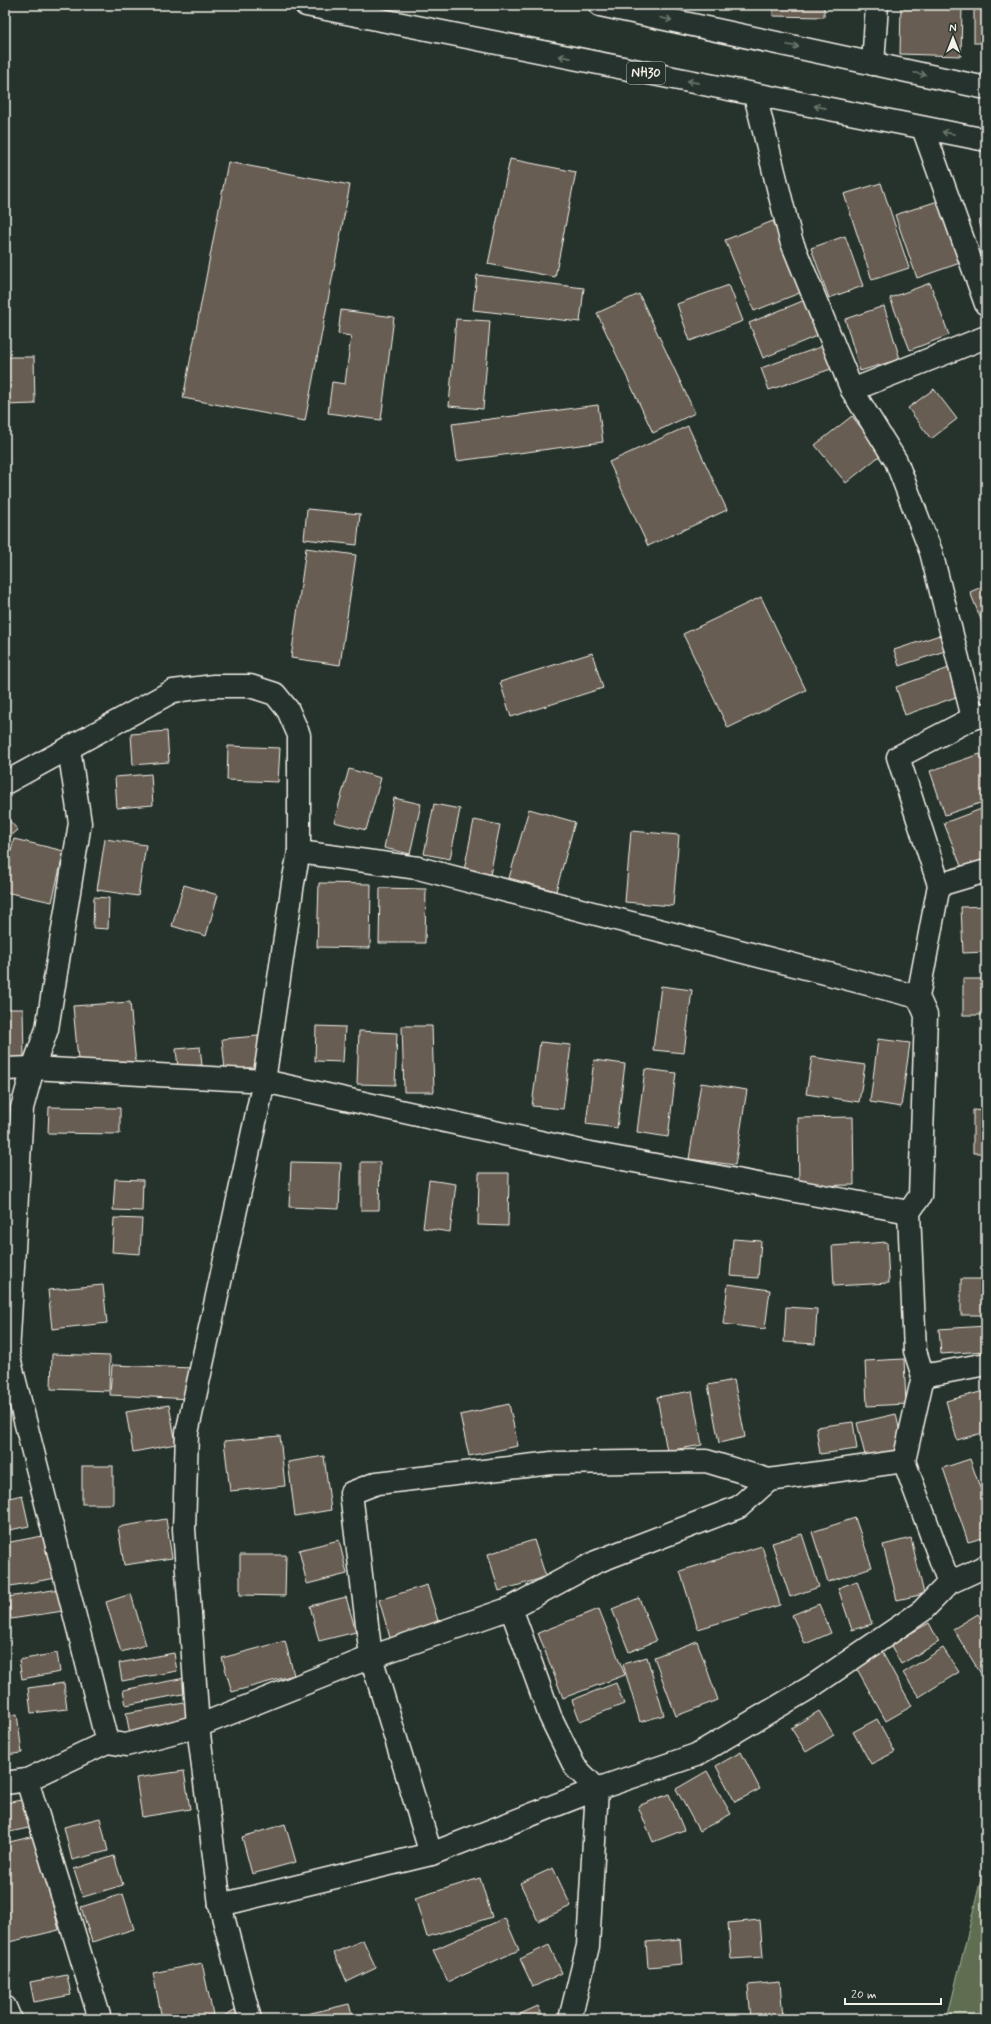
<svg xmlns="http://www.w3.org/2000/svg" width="991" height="2024" font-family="Mynerve,sans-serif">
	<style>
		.green { fill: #5e6e51; stroke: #a9b09c }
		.building { fill: #675d52; stroke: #f4f1e8 }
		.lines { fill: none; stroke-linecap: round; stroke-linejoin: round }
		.minor-casing { stroke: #f4f1e8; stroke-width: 25 }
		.trunk-casing { stroke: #f4f1e8; stroke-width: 25 }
		.minor { stroke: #26332d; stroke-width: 22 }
		.trunk { stroke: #26332d; stroke-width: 22 }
		.oneway { stroke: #6e766e }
		.labels { text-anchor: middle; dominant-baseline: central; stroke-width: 3; stroke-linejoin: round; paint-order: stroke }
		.shield { fill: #26332d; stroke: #b6b8b0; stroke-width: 1 }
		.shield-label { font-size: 13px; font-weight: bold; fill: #f4f1e8 }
	</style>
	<rect width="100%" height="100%" fill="#26332d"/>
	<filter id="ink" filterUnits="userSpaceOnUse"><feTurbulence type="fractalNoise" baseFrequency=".025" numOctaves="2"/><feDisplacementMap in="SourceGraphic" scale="8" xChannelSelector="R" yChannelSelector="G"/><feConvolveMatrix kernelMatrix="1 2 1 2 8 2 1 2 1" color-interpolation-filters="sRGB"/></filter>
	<g filter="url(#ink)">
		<path class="green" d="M985 1862 986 2019H947Z"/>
		<g class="building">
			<path d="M773 5H824V17L773 16Z"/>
			<path d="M901 5H962L961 56 900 54Z"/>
			<rect x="974" y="5" width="12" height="38"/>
			<path d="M510 159 576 172 555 277 488 264Z"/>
			<path d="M228 162 350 185 305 421 183 398Z"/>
			<path d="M881 183 909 268 872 280 844 194Z"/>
			<path d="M938 201 960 263 917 278 895 215Z"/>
			<path d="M986 218V245L979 221Z"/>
			<path d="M773 221 802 292 754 311 725 240Z"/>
			<path d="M845 236 863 286 829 298 811 248Z"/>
			<path d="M477 275 584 288 580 322 473 310Z"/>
			<path d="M930 283 949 335 910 350 890 298Z"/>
			<path d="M729 285 743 321 690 341 677 304Z"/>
			<path d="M639 294 695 413 653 433 597 313Z"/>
			<path d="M805 300 819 335 763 358 749 323Z"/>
			<path d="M884 306 900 359 860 371 845 319Z"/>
			<path d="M341 310 394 317 381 420 328 413 332 382 345 384 351 336 338 334Z"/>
			<path d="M456 319 490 321 483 409 449 406Z"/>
			<path d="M826 345 834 368 769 390 761 368Z"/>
			<path d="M5 357H34L35 404 5 405Z"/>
			<path d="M934 389 957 419 931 439 908 408Z"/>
			<path d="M598 405 603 442 457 461 452 424Z"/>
			<path d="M852 416 882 454 846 483 815 445Z"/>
			<path d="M688 426 727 510 648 546 609 462Z"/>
			<path d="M307 509 360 514 357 545 304 539Z"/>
			<path d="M306 548 356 555 340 665 291 658Z"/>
			<path d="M986 585V632L970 592Z"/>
			<path d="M761 597 806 690 728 728 683 634Z"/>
			<path d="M946 633 951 649 899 666 894 650Z"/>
			<path d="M592 653 603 688 511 717 500 682Z"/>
			<path d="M949 668 959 696 905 715 896 687Z"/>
			<path d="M167 731 169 762 133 765 131 734Z"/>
			<path d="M228 746 280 748 278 782 227 780Z"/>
			<path d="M980 754 986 771V801L945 815 930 771Z"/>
			<path d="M349 769 381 778 366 830 334 822Z"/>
			<path d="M151 774 153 805 117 808 115 777Z"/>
			<path d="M394 798 421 804 410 854 384 848Z"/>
			<path d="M434 804 460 809 450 859 424 854Z"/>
			<path d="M984 808 986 814V863L963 871 944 823Z"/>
			<path d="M529 809 575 822 556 891 509 878Z"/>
			<path d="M5 816 18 830 5 841Z"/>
			<path d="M474 820 500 825 490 875 464 870Z"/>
			<path d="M631 831 679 835 673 906 625 902Z"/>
			<path d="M14 839 64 851 52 902 5 892V875Z"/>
			<path d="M105 839 146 845 138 896 97 890Z"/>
			<path d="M319 883 371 884 370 948 317 947Z"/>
			<path d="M184 885 218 895 206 936 172 926Z"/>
			<path d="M380 888 426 889 425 943H379Z"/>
			<path d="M94 897 109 898 108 929 93 928Z"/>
			<path d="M986 906V952L963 953 961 907Z"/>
			<rect x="963" y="979" width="23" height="36"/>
			<path d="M661 986 692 990 684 1053 653 1050Z"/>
			<path d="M130 1002 136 1065 79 1070 73 1006Z"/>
			<path d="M5 1009H23L24 1058H5Z"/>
			<path d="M316 1026 345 1027 343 1062 315 1061Z"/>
			<path d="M402 1026H432L434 1092H404Z"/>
			<path d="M359 1031 397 1033 395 1085 357 1084Z"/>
			<path d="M258 1036 261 1067 225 1070 222 1039Z"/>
			<path d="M878 1039 910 1043 901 1107 870 1102Z"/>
			<path d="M540 1042 571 1045 563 1109 532 1106Z"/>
			<path d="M200 1047 202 1065 178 1067 176 1049Z"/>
			<path d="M812 1057 865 1065 859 1102 806 1094Z"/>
			<path d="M594 1060 625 1064 617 1128 586 1124Z"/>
			<path d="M645 1069 676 1073 668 1137 637 1132Z"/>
			<path d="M701 1083 747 1090 735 1165 689 1159Z"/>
			<path d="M49 1107 120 1108V1134L48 1133Z"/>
			<path d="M973 1110 986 1111V1153H973Z"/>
			<path d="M853 1117 854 1185 799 1186 798 1118Z"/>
			<path d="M291 1162 341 1163 339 1209 289 1207Z"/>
			<path d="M361 1162H380L379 1210H361Z"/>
			<path d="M479 1173H509L508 1226 478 1225Z"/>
			<path d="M115 1179 143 1180 142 1211 113 1210Z"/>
			<path d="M429 1180 456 1184 450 1232 423 1228Z"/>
			<path d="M114 1218 142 1219 140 1254 112 1252Z"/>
			<path d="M733 1239 761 1241 758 1278 730 1276Z"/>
			<path d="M887 1242 889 1283 834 1286 832 1246Z"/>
			<rect x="961" y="1279" width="25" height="36"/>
			<path d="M728 1284 770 1290 765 1329 723 1324Z"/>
			<path d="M103 1285 107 1323 52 1329 48 1290Z"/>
			<path d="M786 1307 817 1309 815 1344 784 1342Z"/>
			<path d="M986 1326V1351L941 1354 939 1329Z"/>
			<path d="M52 1354 110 1356 109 1391 51 1389Z"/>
			<path d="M904 1359 906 1404 867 1406 865 1361Z"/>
			<path d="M112 1365 193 1368 191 1399 110 1395Z"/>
			<path d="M734 1380 745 1437 719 1443 708 1385Z"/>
			<path d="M692 1391 702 1445 667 1451 657 1397Z"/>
			<path d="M984 1391 986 1397V1432L957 1440 946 1401Z"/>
			<path d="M509 1404 518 1446 469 1456 460 1415Z"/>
			<path d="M169 1405 176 1444 133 1452 126 1412Z"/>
			<path d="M896 1414 904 1451 866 1459 857 1423Z"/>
			<path d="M853 1422 857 1449 820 1454 816 1427Z"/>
			<path d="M280 1436 285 1486 230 1491 224 1441Z"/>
			<path d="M324 1456 331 1510 295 1516 288 1462Z"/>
			<path d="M970 1459 986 1505V1537L968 1542 943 1468Z"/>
			<rect x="82" y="1466" width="31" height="38"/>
			<path d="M22 1495 29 1526 5 1531V1499Z"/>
			<path d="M855 1518 872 1567 828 1582 812 1532Z"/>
			<path d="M166 1519 172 1558 124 1565 118 1527Z"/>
			<path d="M802 1534 819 1587 790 1597 772 1543Z"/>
			<path d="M48 1535 56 1578 5 1587V1543Z"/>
			<path d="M911 1538 924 1594 897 1600 883 1545Z"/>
			<path d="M339 1540 347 1574 307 1584 299 1550Z"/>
			<path d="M534 1540 546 1577 499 1591 488 1554Z"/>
			<path d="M762 1546 780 1605 698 1629 680 1571Z"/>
			<path d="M240 1555H286L285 1596 240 1595Z"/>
			<path d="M857 1581 872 1624 852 1630 838 1588Z"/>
			<path d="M427 1585 440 1627 391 1641 379 1600Z"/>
			<path d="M59 1589 63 1611 11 1619 8 1597Z"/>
			<path d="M131 1594 146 1645 121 1652 106 1602Z"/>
			<path d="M346 1597 356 1632 319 1641 310 1606Z"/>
			<path d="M639 1598 656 1641 629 1652 612 1609Z"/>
			<path d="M819 1604 831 1633 805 1644 792 1615Z"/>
			<path d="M599 1609 625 1675 563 1698 538 1633Z"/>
			<path d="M978 1614 986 1626V1676L983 1677 953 1629Z"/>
			<path d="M929 1623 939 1642 901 1664 890 1645Z"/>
			<path d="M285 1641 294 1675 232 1692 222 1658Z"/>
			<path d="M697 1641 718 1700 676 1716 654 1657Z"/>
			<path d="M943 1648 959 1672 919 1697 903 1673Z"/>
			<path d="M882 1652 912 1706 886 1721 856 1667Z"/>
			<path d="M57 1653 60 1672 22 1679 19 1660Z"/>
			<path d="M174 1653 177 1671 122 1681 119 1663Z"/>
			<path d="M647 1657 664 1715 640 1722 623 1664Z"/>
			<path d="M190 1677 193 1692 126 1705 123 1690Z"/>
			<path d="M64 1683 67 1709 31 1713 28 1688Z"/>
			<path d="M616 1683 624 1704 580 1721 572 1700Z"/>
			<path d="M190 1702 194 1723 130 1735 126 1713Z"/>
			<path d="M819 1711 834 1735 806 1752 791 1728Z"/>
			<path d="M17 1714 22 1753 5 1755V1716Z"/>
			<path d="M877 1719 895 1752 871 1764 853 1732Z"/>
			<path d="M741 1752 760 1789 735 1802 716 1766Z"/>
			<path d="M184 1771 190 1809 142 1817 136 1778Z"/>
			<path d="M707 1771 731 1814 699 1831 676 1789Z"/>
			<path d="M669 1794 684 1830 653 1842 638 1806Z"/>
			<path d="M27 1799 33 1827 5 1833V1803Z"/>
			<path d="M100 1818 108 1851 72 1860 64 1827Z"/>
			<path d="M285 1824 296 1862 252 1874 242 1837Z"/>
			<path d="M35 1836 59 1930 5 1943V1843Z"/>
			<path d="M114 1856 123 1885 83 1897 74 1869Z"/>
			<path d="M553 1868 571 1906 538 1921 520 1883Z"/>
			<path d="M480 1878 492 1917 427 1937 415 1898Z"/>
			<path d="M123 1894 134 1929 92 1942 81 1907Z"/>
			<path d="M505 1918 519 1950 448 1982 433 1950Z"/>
			<path d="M760 1920 763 1957 731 1959 728 1923Z"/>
			<path d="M680 1939 682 1964 648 1967 646 1942Z"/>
			<path d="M363 1940 376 1968 347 1982 334 1953Z"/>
			<path d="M549 1945 562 1973 533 1987 520 1959Z"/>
			<path d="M202 1963 213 2015 193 2019H162L153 1973Z"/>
			<path d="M67 1975 71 1995 34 2002 30 1982Z"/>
			<path d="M780 1982 783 2019H751L748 1985Z"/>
			<path d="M349 2004 353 2019H290V2018Z"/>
			<path d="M538 2006 544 2019H509Z"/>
			<path d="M238 2008 244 2019H218Z"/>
			<path d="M446 2013 448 2019H427Z"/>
		</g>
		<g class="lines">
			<g class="minor-casing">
				<g id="minor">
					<path d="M873 64 877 5"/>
					<path d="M755 95 791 240 852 390 896 461 931 552 973 718"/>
					<path d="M923 128 986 304"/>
					<path d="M852 390 986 337"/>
					<path d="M69 748 80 823 47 1029 33 1068 22 1108 8 1354 107 1742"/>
					<path d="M5 783 173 691 214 686H250L275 694 288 710 299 735V852L293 883 264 1081 187 1433 184 1529 198 1726 220 1905 250 2019"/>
					<path d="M299 852 418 868 918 997"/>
					<path d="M939 885 986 871"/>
					<path d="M5 1069 33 1068 264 1081 585 1152 909 1212"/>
					<path d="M923 1376 986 1364"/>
					<path d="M949 1583 904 1461 923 1376 915 1351 909 1212 920 1196 926 1015 918 997 939 885 898 757 973 718 986 714"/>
					<path d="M27 1780 100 2019"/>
					<path d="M5 1783 27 1780 107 1742 126 1745 198 1726 371 1657 511 1608 596 1562 739 1507 769 1480"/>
					<path d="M431 1854 371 1657 351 1493 377 1483 552 1463 706 1461 769 1480 904 1461"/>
					<path d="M220 1905 431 1854 597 1789 575 1767 550 1716 511 1608"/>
					<path d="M5 2007 10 2019"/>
					<path d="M570 2019 588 1946 597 1789 696 1755 811 1687 922 1611 949 1583 986 1566"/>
				</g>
			</g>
			<g class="trunk-casing">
				<g id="trunk">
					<path d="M306 5 986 140"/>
					<path d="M600 5 986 88"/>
				</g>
			</g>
			<use href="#minor" class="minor"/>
			<use href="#trunk" class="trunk"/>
		</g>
		<defs><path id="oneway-shaft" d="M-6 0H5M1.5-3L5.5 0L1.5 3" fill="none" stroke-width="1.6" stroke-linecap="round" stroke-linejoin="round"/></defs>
		<g class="oneway">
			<use href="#oneway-shaft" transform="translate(666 19) rotate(12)"/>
			<use href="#oneway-shaft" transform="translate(793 46) rotate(12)"/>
			<use href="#oneway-shaft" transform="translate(565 57) rotate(-169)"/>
			<use href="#oneway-shaft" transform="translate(920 74) rotate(12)"/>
			<use href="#oneway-shaft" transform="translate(693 82) rotate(-169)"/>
			<use href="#oneway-shaft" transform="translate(820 107) rotate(-169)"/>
			<use href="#oneway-shaft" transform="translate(948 133) rotate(-169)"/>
		</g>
	</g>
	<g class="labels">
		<rect class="shield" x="627" y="62" width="38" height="22" rx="3"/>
		<g class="shield-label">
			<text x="646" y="73">NH30</text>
		</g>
	</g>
	<rect width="991" height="2024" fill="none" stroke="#26332d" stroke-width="20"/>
	<rect x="10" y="10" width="971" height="2004" fill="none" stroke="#f4f1e8" stroke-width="1.5" filter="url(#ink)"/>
	<g transform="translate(953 38)" stroke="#26332d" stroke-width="3" paint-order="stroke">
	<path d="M0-3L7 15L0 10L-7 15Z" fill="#f4f1e8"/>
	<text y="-6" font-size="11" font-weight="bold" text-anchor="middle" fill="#f4f1e8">N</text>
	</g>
	<path d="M845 1998v6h96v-6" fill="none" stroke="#f4f1e8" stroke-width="2"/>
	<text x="851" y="1998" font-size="12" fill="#f4f1e8" stroke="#26332d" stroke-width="3" paint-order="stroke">20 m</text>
</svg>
